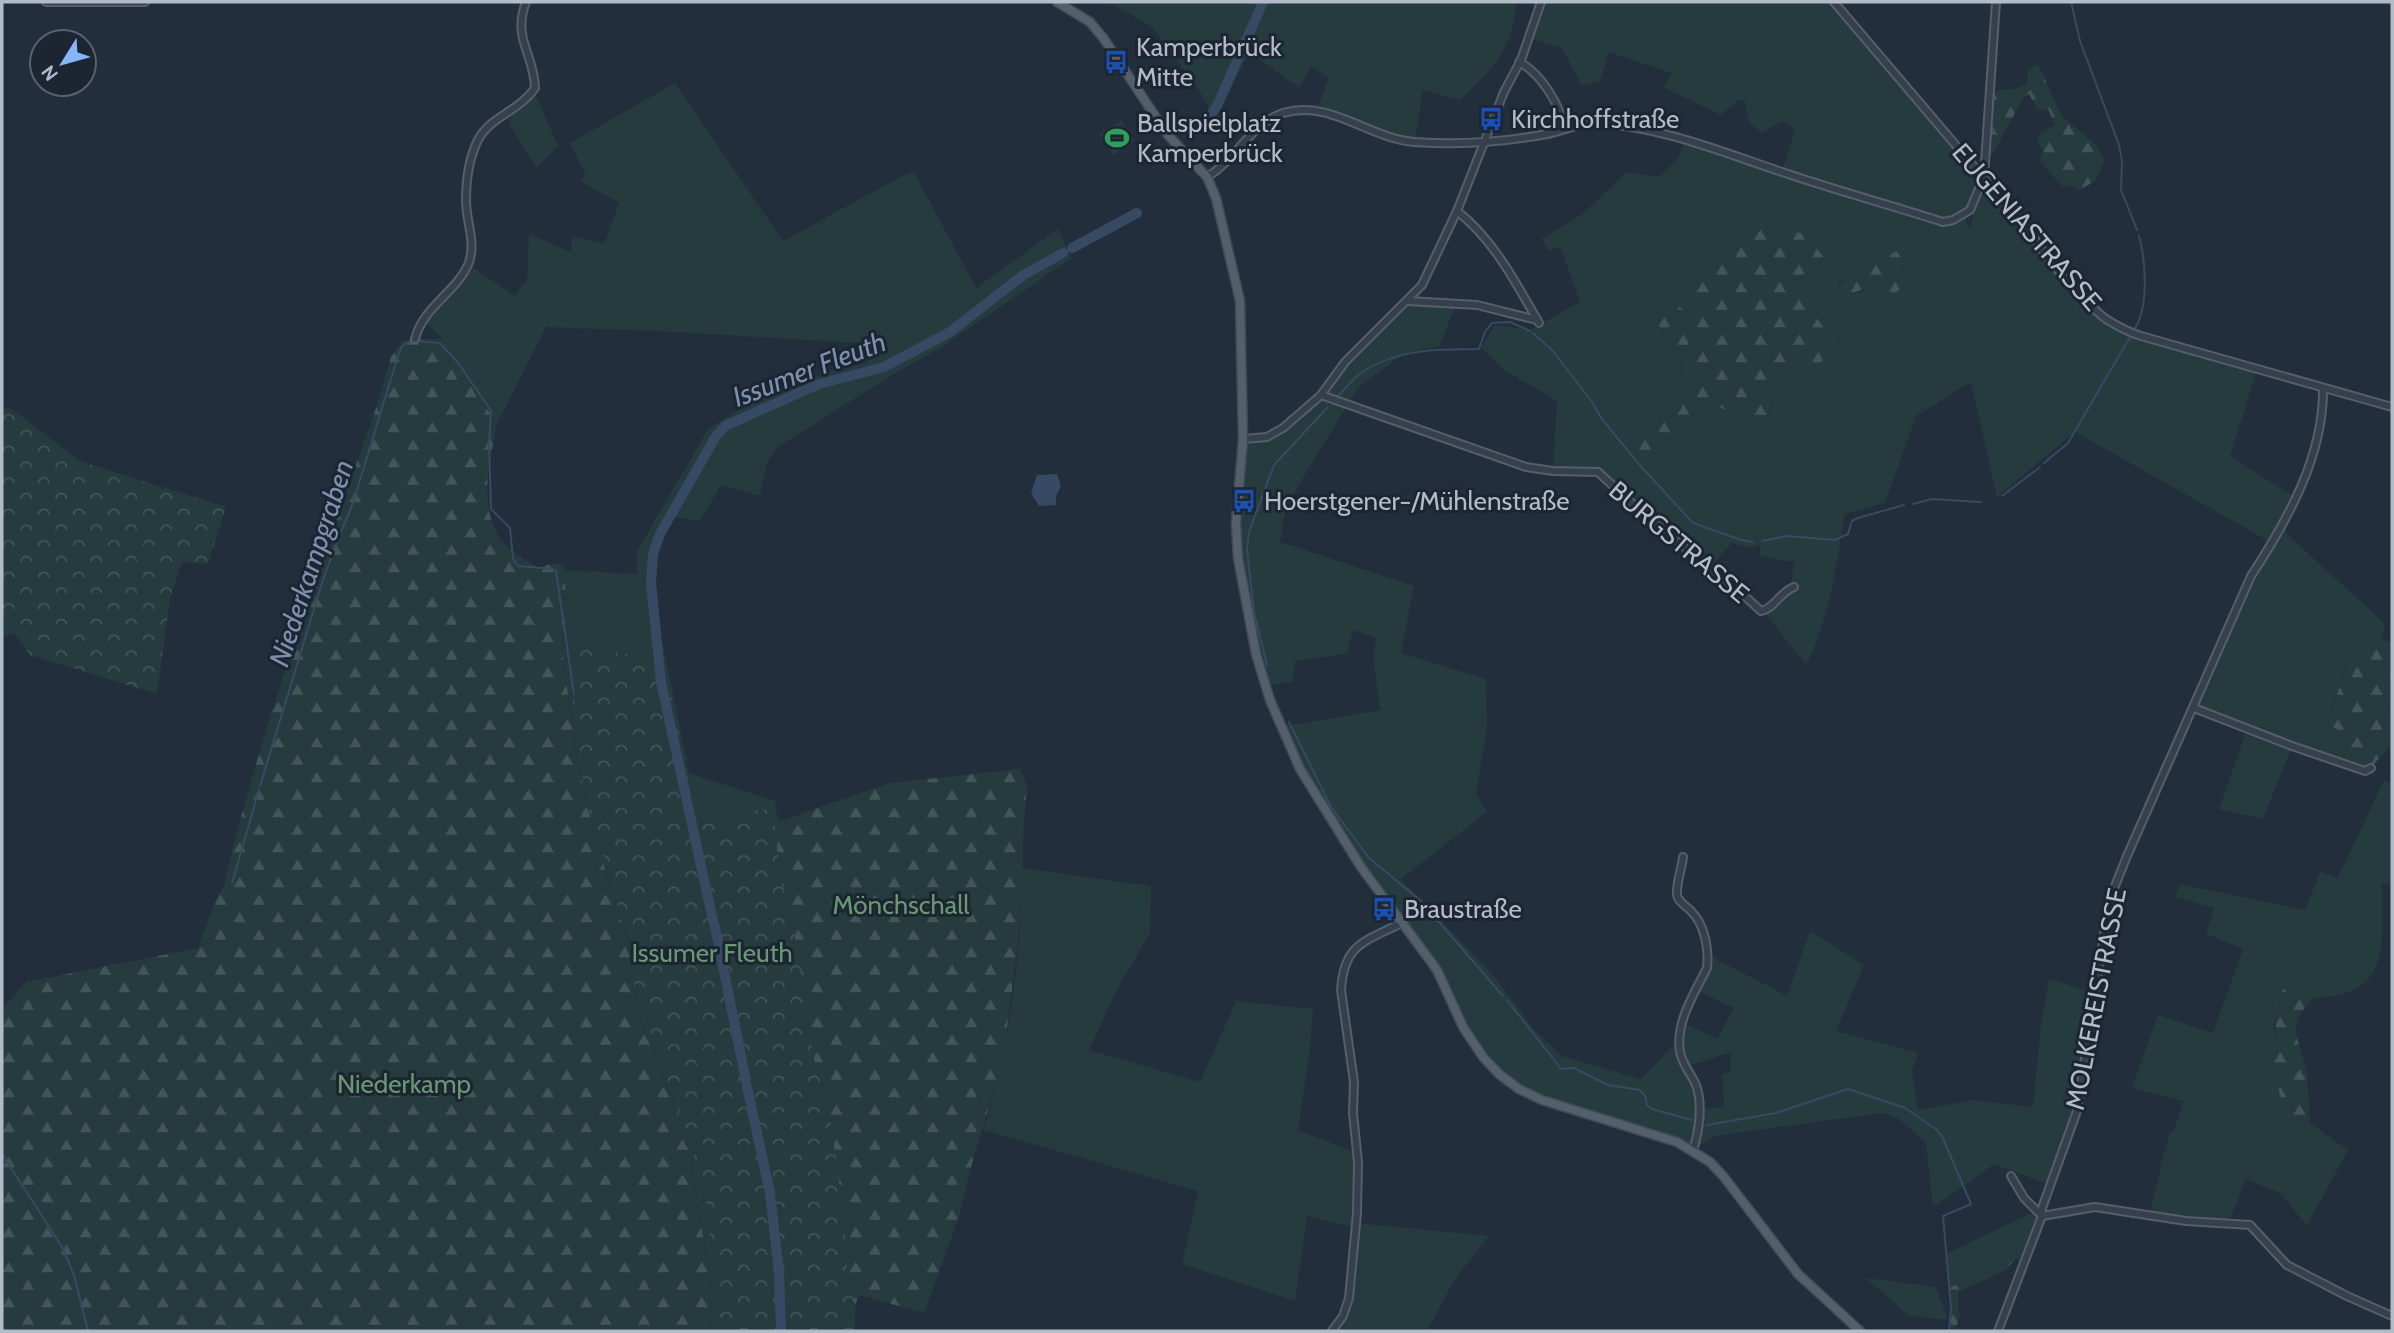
<svg xmlns="http://www.w3.org/2000/svg" width="2394" height="1333" font-family="Cabin,sans-serif">
	<style>
		.green { fill: #253b3d; fill-rule: evenodd }
		.forest { fill: url(#forest-firs) }
		.park { fill: url(#park-crowns) }
		.water { fill: #364a63 }
		.lines { fill: none; stroke-linecap: round; stroke-linejoin: round }
		.stream { stroke: #364a63; stroke-width: 2 }
		.river { stroke: #364a63; stroke-width: 10 }
		.minor-casing { stroke: #555e6a; stroke-width: 10 }
		.major-casing { stroke: #404955; stroke-width: 11 }
		.minor { stroke: #36404c; stroke-width: 6 }
		.major { stroke: #545f6c; stroke-width: 8 }
		.labels { text-anchor: middle; dominant-baseline: central; stroke-width: 6; stroke-linejoin: round; paint-order: stroke }
		.poi-label { font-size: 26px; fill: #b2bbc8; stroke: #1c2531; text-anchor: start }
		.street-label { font-size: 26px; fill: #b2bbc8; stroke: #1c2531 }
		.park-label { font-size: 26px; fill: #699973; stroke: #1c2531 }
		.water-label { font-size: 28px; font-style: italic; fill: #7a92b0; stroke: #1c2531 }
	</style>
	<defs>
		<pattern id="forest-firs" width="22" height="20" patternUnits="userSpaceOnUse" patternTransform="scale(1.75)"><rect width="22" height="20" fill="#253b3d"/><path d="M5 1l3.5 6h-7zM16 11l3.5 6h-7z" fill="#425558"/></pattern>
		<pattern id="park-crowns" width="20" height="18" patternUnits="userSpaceOnUse" patternTransform="scale(1.75)"><rect width="20" height="18" fill="#253b3d"/><path d="M2 6a3 3 0 1 1 6 0M12 15a3 3 0 1 1 6 0" fill="none" stroke="#425558"/></pattern>
	</defs>
	<rect width="100%" height="100%" fill="#232e3c"/>
	<g class="green">
		<path d="M1108 2H1516C1514 51 1493 67 1460 100L1423 90 1415 142 1316 111 1329 78 1311 66 1300 86 1292 83 1249 52 1216 118 1196 86 1151 26Z"/>
		<path d="M1541 2H1834L1984 177 1970 210 1943 222 1782 172 1795 130 1782 121 1762 133 1749 122 1745 101 1738 100 1721 115 1663 87 1672 73 1609 52 1600 81 1582 86 1562 48 1528 38Z"/>
		<path d="M675 83 783 241 904 175 914 172 976 288 1058 229 1072 258 943 346 887 378 778 447 767 462 760 496 721 485 700 521 673 517 655 556 657 615 689 773 775 801 778 822 766 827 774 1331H711L709 1273 685 1130 641 1020 627 939 595 837 578 763 562 652 566 611 565 570 637 574V551L708 429 748 404 836 369 868 363 859 343 677 332 546 327 497 424 443 339 425 322 474 268 515 296 527 279 529 234 571 252 572 236 604 244 619 203 580 181 586 176 570 143Z"/>
		<path d="M535 93 558 146 536 168 510 125 511 114Z"/>
		<path d="M1121 120 1134 141 1113 155 1099 134Z"/>
		<path d="M1683 143 1939 225H1949L1966 215 1967 227H1972L1973 211 1983 187 1986 186 1991 188 2096 311 2117 326 2257 370 2230 456 2296 498 2285 522 2287 534 2385 624 2381 639 2350 652 2328 725 2347 734 2344 763 2292 746 2263 819 2219 809 2246 732 2198 713V698L2251 576 2272 543 2075 432 1997 497 1971 382 1916 416 1885 503 1845 514C1836 564 1830 619 1806 665L1764 612 1793 587 1791 584 1794 562 1760 556V545L1750 548 1732 543 1711 566 1698 558 1598 472 1553 471 1557 401 1503 369 1481 347 1495 325 1530 330 1580 302 1560 247 1549 251 1541 239 1581 215 1627 172 1659 177 1679 157ZM1765 227 1806 234 1824 258 1791 284 1796 370 1773 396 1767 426 1710 404 1627 435 1689 379 1657 322 1675 304 1686 312 1705 306ZM1896 251 1905 276 1883 292 1873 288 1842 297 1838 283Z"/>
		<path d="M1408 301 1457 302 1439 347 1418 350 1398 358 1358 388 1295 491 1285 513 1280 542 1414 586 1401 653 1486 679 1487 729 1476 793 1487 812 1401 879 1493 975 1537 1033 1562 1056 1641 1079 1679 1039 1684 1023 1717 1039 1734 1008 1698 991 1697 988 1710 956 1787 996 1810 931 1864 965 1836 1031 1918 1053 1912 1071 1918 1110 1974 1100 2033 1107 2041 1024 2049 979 2095 993 2077 1111 2050 1185 1994 1164 1933 1208 1926 1143 1898 1118 1882 1113 1715 1136 1693 1150 1531 1095 1483 1057 1434 970 1325 812 1280 727 1380 710 1373 655 1376 638 1353 630 1347 654 1295 661 1292 682 1265 685 1238 558 1243 439 1267 437 1321 395 1345 362ZM1731 1052V1071L1722 1074 1724 1107 1703 1109 1691 1065Z"/>
		<path d="M2384 780 2392 784V884L2382 883C2381 945 2394 996 2313 998V987L2282 990 2274 1026 2275 1076 2296 1123H2310L2348 1150 2307 1226 2280 1193 2246 1179 2228 1224 2149 1215 2161 1169 2160 1167 2170 1133 2174 1131 2183 1101 2132 1088 2158 1015 2213 1033 2243 949 2206 934 2214 908 2175 897 2180 884 2305 910 2320 872 2338 878Z"/>
		<path d="M1022 868 1151 886 1150 933 1119 986 1089 1050 1200 1082 1236 1001 1313 1009 1310 1049 1298 1130 1357 1153 1356 1223 1489 1236 1455 1279 1427 1331H1335L1345 1317 1356 1228 1307 1216 1295 1301 1182 1264 1198 1191 983 1130C1010 1046 1021 955 1022 868Z"/>
		<path d="M2034 1212 2038 1218 2023 1261 2007 1256 2000 1266 1949 1288 1947 1253Z"/>
		<path d="M1866 1278 1936 1287 1948 1320 1909 1316Z"/>
	</g>
	<g class="forest">
		<path d="M2038 64 2062 116 2096 145 2105 160 2095 181 2078 191 2070 185 2063 187 2040 161 2043 150 2037 142 2040 133 2055 125 2048 109 2039 111 2029 94 2024 97 1992 155 1988 153 1992 91 2015 89 2027 83 2028 70Z"/>
		<path d="M1765 227 1807 234 1824 258 1791 284 1834 341 1815 373 1796 370 1773 396 1767 426 1710 404 1647 459 1627 435 1689 379 1657 322 1675 303 1686 312 1705 306 1689 281 1713 252Z"/>
		<path d="M1896 251 1902 258 1900 262 1905 276 1903 287 1889 298C1874 284 1860 290 1842 297L1839 285 1847 278Z"/>
		<path d="M420 339H443L497 424C490 461 477 507 502 541 509 551 526 560 537 567 548 568 557 557 565 569L566 610 562 652 578 763 595 837 627 939 641 1020 685 1130 709 1273 711 1331H2V1010L26 982 198 948 214 905 224 885 236 834 267 726 325 552 377 405 391 357 403 341Z"/>
		<path d="M2381 639 2392 643V744L2374 764 2365 771 2344 763 2347 734 2328 725 2350 652Z"/>
		<path d="M1020 769 1027 786 1023 839 1022 894 1017 951 1003 1060 969 1174 959 1217 924 1313 859 1295 846 1331 766 826 890 783Z"/>
		<path d="M2301 980 2313 987V998L2300 1014 2295 1030 2307 1074 2310 1123H2296C2265 1087 2273 1033 2282 990Z"/>
		<path d="M2007 1255 2016 1259 2004 1271 1958 1292 1959 1319 1955 1331H1950L1952 1308 1949 1288 2000 1266Z"/>
	</g>
	<g class="park">
		<path d="M9 407 80 461 226 507 208 564 182 562 170 599 157 694 30 655 14 633 2 636V409Z"/>
		<path d="M572 647 664 659 696 820 773 808 780 875 799 955 806 1019 816 1068 829 1111 842 1202 848 1278 855 1304V1331H716V1282L704 1184 635 989 629 966V943L624 924 611 888 606 862 595 835 580 763 572 694 579 695Z"/>
	</g>
	<path class="water" d="M1057 474 1061 486 1056 496V505L1039 506 1031 493 1037 475Z"/>
	<g class="lines">
		<g class="stream">
			<path d="M2071 2 2080 41 2119 145 2122 161 2121 190 2137 230"/>
			<path d="M2134 330C2149 308 2146 262 2139 236"/>
			<path d="M1533 333 1553 351 1592 402 1602 419 1637 462 1693 523 1741 540 1753 542"/>
			<path d="M417 341 440 343 459 364 491 411 489 443 491 509 510 528 513 559 518 566 553 569 556 571 574 694"/>
			<path d="M1338 396C1346 388 1353 378 1362 372 1398 349 1437 349 1479 349L1485 332 1492 323 1510 322 1530 331"/>
			<path d="M2044 463 2068 443 2130 337"/>
			<path d="M2002 496 2040 467"/>
			<path d="M1913 504 1932 499 1981 502"/>
			<path d="M1762 541 1787 536 1835 540 1848 534 1852 521 1858 518 1904 505"/>
			<path d="M1267 665 1254 612 1247 550 1249 532 1274 465 1327 408"/>
			<path d="M1289 722 1331 807 1369 858 1421 901 1503 996"/>
			<path d="M260 786 321 586 334 549 353 503 399 353 402 346 410 341"/>
			<path d="M232 883 259 790"/>
			<path d="M1507 1000 1561 1069 1574 1068 1608 1085 1640 1090 1645 1096 1647 1105 1652 1109 1692 1120"/>
			<path d="M1707 1125 1776 1113 1848 1089 1905 1108 1936 1129 1942 1136 1971 1204 1943 1216 1951 1308 1949 1331"/>
			<path d="M2 1154 62 1247 74 1275 88 1331"/>
		</g>
		<g class="river">
			<path d="M1204 124 1217 106 1263 2"/>
			<path d="M1072 248 1137 213"/>
			<path d="M713 921 661 682 651 583 653 554 660 534 716 436 725 426 819 384 884 367 950 332 1022 276 1063 253"/>
			<path d="M715 927 746 1081"/>
			<path d="M747 1087 770 1193 779 1272 781 1331"/>
		</g>
		<g class="minor-casing">
			<g id="minor">
				<path d="M46 2H145"/>
				<path d="M1834 2 2033 236C2045 258 2086 304 2106 319 2117 326 2128 332 2141 336L2392 407"/>
				<path d="M1519 62C1541 73 1560 105 1565 129"/>
				<path d="M1207 177C1236 160 1250 124 1283 113 1331 99 1369 139 1415 142 1458 145 1504 142 1547 134 1564 131 1580 122 1598 123 1662 127 1722 152 1782 172 1835 190 1890 205 1943 222L1953 220 1970 210 1984 177 1996 2"/>
				<path d="M1457 211C1494 240 1516 283 1539 323"/>
				<path d="M1408 301 1477 305 1537 320"/>
				<path d="M415 339C423 307 455 293 468 265 477 244 466 222 466 201 466 182 469 159 477 142 489 116 519 112 535 88 534 53 512 39 526 2"/>
				<path d="M1321 395 1526 467 1553 471 1598 472 1649 519 1737 589 1761 611C1774 609 1780 592 1794 587"/>
				<path d="M1243 439 1267 437 1283 428 1321 395 1345 362 1422 285 1457 211 1504 92 1521 60 1541 2"/>
				<path d="M2194 708 2292 746 2365 771 2371 768"/>
				<path d="M1683 857C1682 868 1676 883 1677 895 1678 902 1686 906 1691 911 1705 925 1709 949 1707 968 1695 992 1675 1023 1680 1051 1681 1063 1691 1073 1696 1085 1703 1104 1699 1132 1693 1150"/>
				<path d="M2011 1176 2024 1198 2042 1216"/>
				<path d="M2042 1216 2095 1207 2186 1221 2250 1225 2287 1265 2347 1296 2392 1316"/>
				<path d="M1332 1331 1343 1316 1349 1298 1357 1213 1358 1162 1353 1113 1354 1082 1341 990C1344 943 1365 942 1401 923"/>
				<path d="M1998 1331 2042 1216V1208L2077 1111 2109 901 2127 856 2251 576C2287 521 2324 456 2323 388"/>
			</g>
		</g>
		<g class="major-casing">
			<path id="major" d="M1057 2 1090 22 1104 39 1167 134 1207 177 1216 198 1240 301 1243 439 1236 524 1238 558 1256 654 1270 700 1300 769 1361 867 1437 970 1463 1027 1483 1057 1499 1074 1519 1089 1542 1100 1677 1142 1710 1162 1724 1177 1798 1274 1860 1331"/>
		</g>
		<use href="#minor" class="minor"/>
		<use href="#major" class="major"/>
	</g>
	<defs>
		<g id="bus-bare" transform="scale(1.89)"><path d="M-5-6H5V4H4V6H2V4H-2V6H-4V4H-5ZM-3.5-4V0h7V-4ZM-3.5 1.2v1.5H-2V1.2ZM2 1.2v1.5H3.5V1.2Z" fill="#1a4fb4" stroke="#1c2531" stroke-width="2.5" paint-order="stroke"/></g>
		<g id="stadium-bare" transform="scale(1.89)"><path d="M0-5a6.5 5 0 1 0 0 10a6.5 5 0 1 0 0-10ZM-3.5-1.8h7v3.6h-7Z" fill="#2e9e5b" stroke="#1c2531" stroke-width="2.5" paint-order="stroke"/></g>
	</defs>
	<g fill-rule="evenodd">
		<use href="#bus-bare" x="1116" y="62"/>
		<use href="#bus-bare" x="1491" y="119"/>
		<use href="#stadium-bare" x="1117" y="138"/>
		<use href="#bus-bare" x="1244" y="501"/>
		<use href="#bus-bare" x="1384" y="909"/>
	</g>
	<g class="labels">
		<g class="poi-label">
			<text x="1136" y="47">Kamperbrück<tspan x="1136" dy="30">Mitte</tspan></text>
			<text x="1511" y="119">Kirchhoffstraße</text>
			<text x="1137" y="123">Ballspielplatz<tspan x="1137" dy="30">Kamperbrück</tspan></text>
			<text x="1264" y="501">Hoerstgener−/Mühlenstraße</text>
			<text x="1404" y="909">Braustraße</text>
		</g>
		<g class="street-label">
			<text transform="translate(2027 227) rotate(49)">EUGENIASTRASSE</text>
			<text transform="translate(1679 542) rotate(40)">BURGSTRASSE</text>
			<text transform="translate(2096 999) rotate(-79)">MOLKEREISTRASSE</text>
		</g>
		<g class="park-label">
			<text x="901" y="905">Mönchschall</text>
			<text x="712" y="953">Issumer Fleuth</text>
			<text x="404" y="1084">Niederkamp</text>
		</g>
		<g class="water-label">
			<text transform="translate(809 369) rotate(-21)">Issumer Fleuth</text>
			<text transform="translate(311 563) rotate(-72)">Niederkampgraben</text>
		</g>
	</g>
	<rect width="2394" height="1333" fill="none" stroke="#b2bbc8" stroke-width="7"/>
	<g transform="translate(63 63) rotate(233)"><circle r="33" fill="#1c2531" stroke="#58616d" stroke-width="2"/>
	<path d="M0-5L12 26L0 18L-12 26Z" fill="#86b5f8"/>
	<text y="-10" font-size="19" font-weight="bold" text-anchor="middle" fill="#b2bbc8">N</text>
	</g>
</svg>
